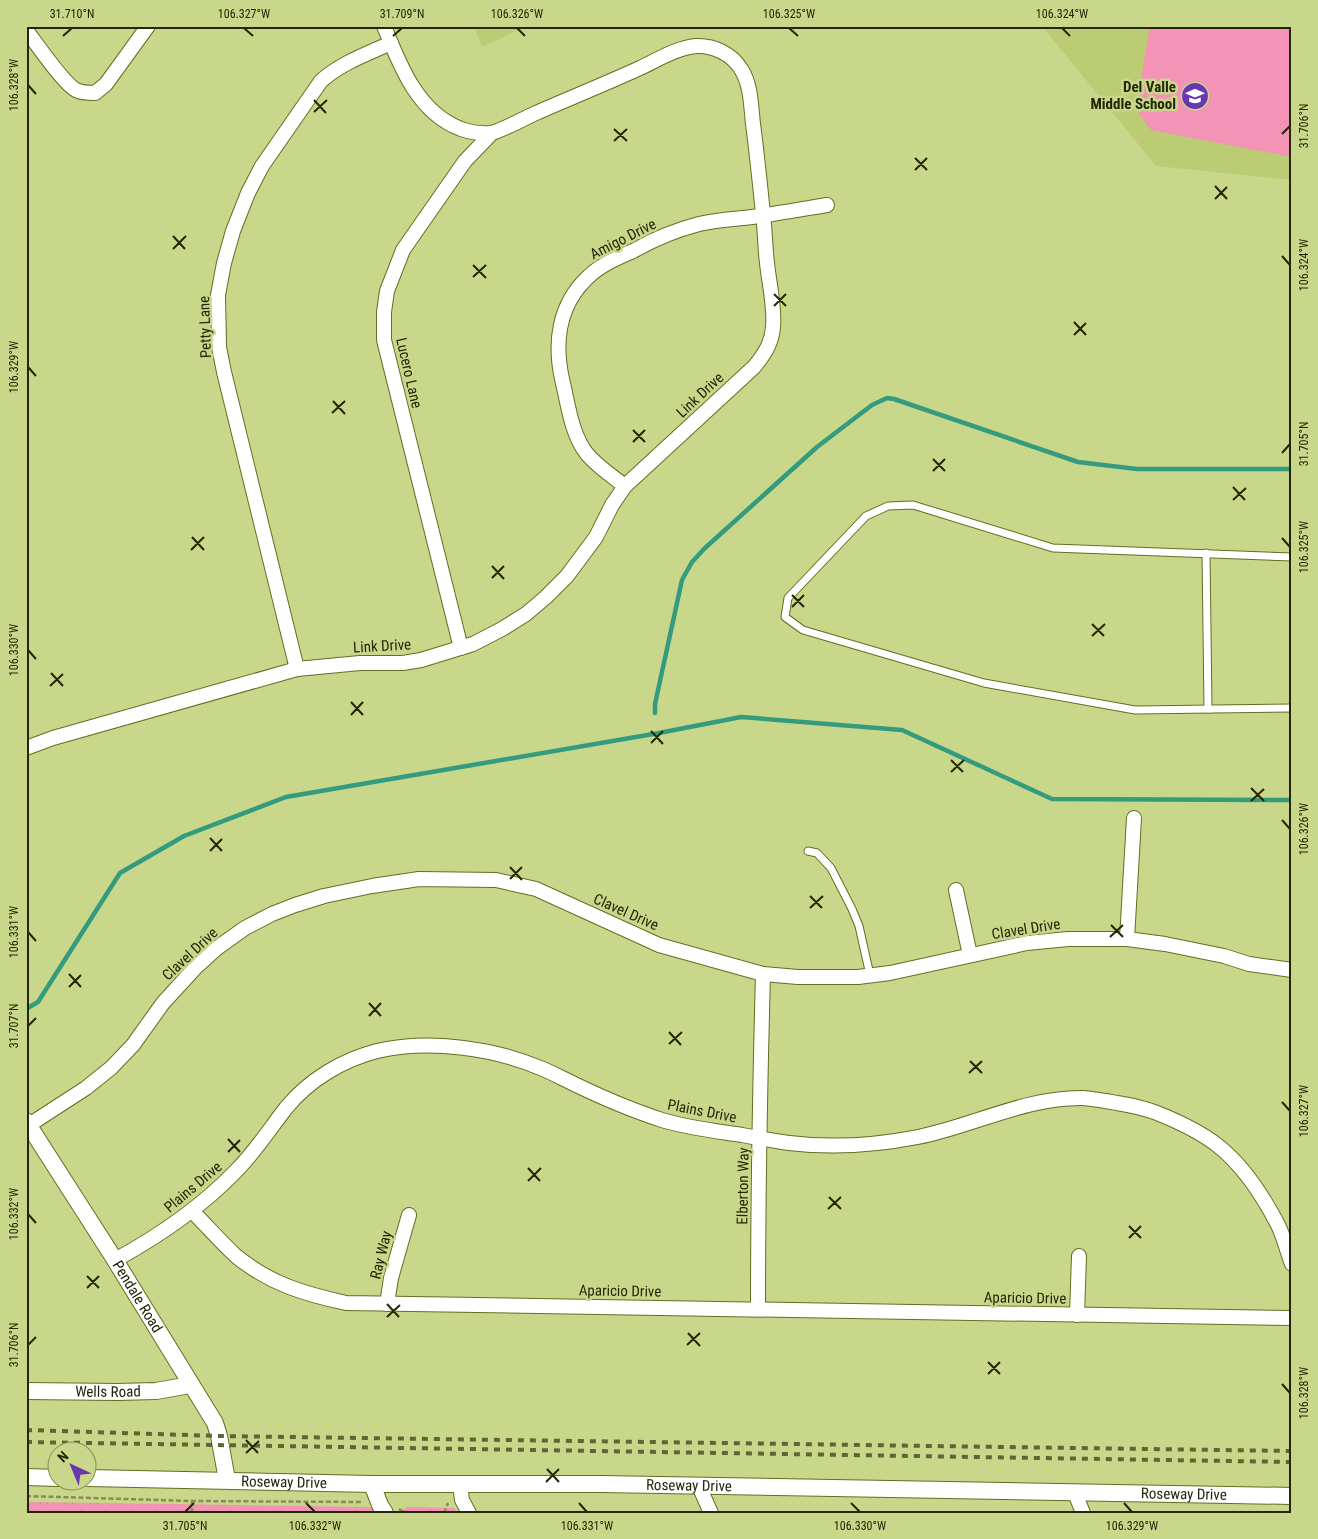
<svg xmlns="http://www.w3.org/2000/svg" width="1318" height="1539" font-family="'Roboto Condensed',sans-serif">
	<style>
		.built { fill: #bccc75 }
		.park { fill: url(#park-crowns) }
		.garden { fill: #f393b5 }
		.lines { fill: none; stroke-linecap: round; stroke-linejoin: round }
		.stream { stroke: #349b7f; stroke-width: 4.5 }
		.service-casing { stroke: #636f21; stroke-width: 9 }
		.minor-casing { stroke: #636f21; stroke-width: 16 }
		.tertiary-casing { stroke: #636f21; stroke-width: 18 }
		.path { stroke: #858f54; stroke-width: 2.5; stroke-dasharray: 5 2.5; stroke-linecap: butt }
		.service { stroke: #fff; stroke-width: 7 }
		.minor { stroke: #fff; stroke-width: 14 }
		.tertiary { stroke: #fff; stroke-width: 16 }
		.rail { stroke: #5e6636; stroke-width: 4; stroke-dasharray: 6 6; stroke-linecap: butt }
		.ticks { fill: none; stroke: #222707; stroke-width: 2 }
		.labels { text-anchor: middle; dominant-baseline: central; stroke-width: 5; stroke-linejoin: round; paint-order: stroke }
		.poi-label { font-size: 15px; font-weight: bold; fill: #222707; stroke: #c8d789; text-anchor: end }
		.street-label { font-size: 15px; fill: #222707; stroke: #c8d789 }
		.neatline { fill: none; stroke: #222707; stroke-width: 2 }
		.ticks-label { font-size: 12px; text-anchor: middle; fill: #222707 }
	</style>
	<defs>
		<pattern id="park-crowns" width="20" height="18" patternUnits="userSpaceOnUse" patternTransform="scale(1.25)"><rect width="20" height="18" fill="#f393b5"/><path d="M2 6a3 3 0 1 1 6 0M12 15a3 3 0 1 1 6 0" fill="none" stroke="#c47891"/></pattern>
	</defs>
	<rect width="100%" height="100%" fill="#c8d789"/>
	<g class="built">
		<path d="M474 26H527L482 47Z"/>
		<path d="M1042 26H1292V180L1156 166Z"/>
	</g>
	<g class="park">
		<path d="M26 1502 367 1507 396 1513H26Z"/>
		<path d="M407 1507 454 1508 457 1513H400Z"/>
	</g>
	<path class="garden" d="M1150 26H1292V157L1151 130 1136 109Z"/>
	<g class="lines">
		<g class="stream">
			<path d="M655 713V704L682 580 692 562 705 548 817 447 872 405 887 398 894 399 1078 462 1137 469H1292"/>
			<path d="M26 1009 38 1002 120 873 184 836 286 797 659 733 741 717 902 730 1052 799 1292 800"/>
		</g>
		<g class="service-casing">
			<g id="service">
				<path d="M1206 553 1208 709"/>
				<path d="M1292 557 1053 548 913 505 888 506 866 516 788 598 785 617 803 630 984 683 1135 710 1292 708"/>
				<path d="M808 851 817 853 831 868 852 909 859 926 870 975"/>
			</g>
		</g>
		<g class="minor-casing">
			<g id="minor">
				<path d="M26 30C36 43 64 84 76 90 82 93 88 93 95 93L106 84 148 26"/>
				<path d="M625 486C612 476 598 467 587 454 571 434 568 403 562 379 554 342 559 305 587 278 600 265 617 258 633 251 654 239 676 230 699 224 716 220 735 219 752 217 777 214 802 209 827 205"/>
				<path d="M461 648 384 340V312L387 291 403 250 465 161 492 133"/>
				<path d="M297 669 224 372 219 347 218 295 224 263 233 231 248 193 262 166 321 81C341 63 367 54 391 43"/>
				<path d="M26 748 53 738 297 669 360 663H403L421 660 473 644 502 629 526 614 546 597 567 576 596 537 612 505 625 486 754 367C764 355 772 343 773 327 775 307 769 283 767 263 765 247 765 230 763 214 760 184 757 154 753 124 751 106 751 84 741 69 732 54 713 45 696 46 676 48 657 60 640 68 605 84 570 98 536 113 525 118 501 131 491 133 481 134 470 132 461 129 418 113 400 66 384 26"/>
				<path d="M956 890 970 955"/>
				<path d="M1127 939 1134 818"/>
				<path d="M29 1125 86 1088 111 1068 133 1045 163 1003 196 967 217 948 245 928 272 914 295 905 324 896 372 886 419 879 496 880 536 889 659 945 763 974 798 977H858L890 973 1027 943 1068 939H1127L1165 944 1224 956 1249 964 1292 970"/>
				<path d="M192 1211C207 1226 221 1242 236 1256 270 1284 305 1294 346 1303L1292 1318"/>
				<path d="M115 1260C159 1236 200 1208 235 1172 255 1152 269 1130 286 1108 309 1080 342 1060 377 1051 429 1039 494 1048 543 1069 550 1072 556 1075 562 1078 594 1094 628 1109 662 1120 688 1128 716 1131 742 1135 758 1138 774 1141 789 1143 831 1148 877 1145 918 1137 973 1126 1026 1097 1083 1098 1094 1099 1106 1101 1117 1103 1130 1105 1144 1108 1157 1113 1177 1121 1199 1131 1217 1145 1243 1165 1263 1196 1278 1225 1284 1237 1287 1251 1292 1264"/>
				<path d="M387 1304 391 1278 409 1215"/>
				<path d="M758 1309C758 1197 760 1086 763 974"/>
				<path d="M1077 1315 1079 1256"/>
				<path d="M460 1484 462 1500 469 1513"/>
				<path d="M699 1486 711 1513"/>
				<path d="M1075 1493 1083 1513"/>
			</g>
		</g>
		<g class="tertiary-casing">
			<g id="tertiary">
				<path id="s1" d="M26 1121 115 1260 215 1423 219 1436 227 1480"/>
				<path id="s2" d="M26 1391 117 1392 156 1391 190 1385"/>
				<path d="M26 1477 58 1478"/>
				<path id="s3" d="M88 1478 372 1484H601L1292 1496"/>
				<path d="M372 1484 380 1505 385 1513"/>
			</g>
		</g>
		<g class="path">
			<path d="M26 1496 192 1501 362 1502"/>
			<path d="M399 1509 406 1513"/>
			<path d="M192 1513V1501"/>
			<path d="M444 1513 448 1503"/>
		</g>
		<use href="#service" class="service"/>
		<use href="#minor" class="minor"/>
		<use href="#tertiary" class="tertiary"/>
		<g class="rail">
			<path d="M26 1430 219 1436 1292 1451"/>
			<path d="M26 1442 1292 1462"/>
		</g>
	</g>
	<path class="ticks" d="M244 28 253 36M517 28 525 36M789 28 798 36M1062 28 1070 36M63 36 72 28M393 36 402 28M28 85 36 94M314 100 326 113M314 112 327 100M614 129 627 141M1282 134 1290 126M614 141 627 129M915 158 927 170M915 170 927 158M1215 186 1227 199M1215 199 1227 187M173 236 185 249M173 249 186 236M1282 256 1290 265M473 265 486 278M473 277 486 265M774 294 786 306M774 306 786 294M1074 322 1086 335M1074 335 1086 323M28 367 36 376M333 401 345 414M332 413 345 401M633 430 645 442M633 442 645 430M1282 453 1290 444M933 459 945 471M933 471 945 459M1233 487 1245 500M1233 500 1246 488M192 537 204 550M1282 538 1290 547M191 550 204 537M492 566 504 579M492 578 504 566M792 595 804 607M792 607 804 595M1092 624 1104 636M1092 636 1105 624M28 650 36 659M51 673 63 686M50 686 63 674M351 702 363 715M351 715 363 702M651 731 663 744M651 743 663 731M951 760 963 772M951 772 964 760M1251 788 1264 801M1251 801 1264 789M1282 820 1290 829M210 838 222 851M210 851 222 839M510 867 522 880M510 879 522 867M810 896 822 908M810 908 823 896M1111 925 1123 937M28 932 36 941M1110 937 1123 925M69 974 81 987M69 987 81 975M369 1003 381 1016M369 1016 381 1003M28 1026 36 1018M669 1032 681 1045M669 1044 682 1032M970 1061 982 1073M969 1073 982 1061M1282 1102 1290 1111M228 1139 240 1152M228 1152 240 1140M528 1168 540 1181M528 1181 541 1168M829 1197 841 1209M828 1209 841 1197M28 1214 36 1223M1129 1226 1141 1238M1129 1238 1141 1226M87 1276 99 1288M87 1288 99 1276M387 1304 399 1317M387 1317 400 1305M688 1333 700 1346M28 1345 36 1337M687 1345 700 1333M988 1362 1000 1374M988 1374 1000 1362M1282 1384 1290 1393M246 1440 258 1453M246 1453 259 1441M547 1469 559 1482M546 1482 559 1469M306 1503 315 1512M579 1503 587 1512M851 1503 860 1512M1124 1503 1132 1512M185 1512 194 1503"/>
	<defs>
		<g id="school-disc" transform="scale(1.4375)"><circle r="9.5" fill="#6938b0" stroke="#c8d789"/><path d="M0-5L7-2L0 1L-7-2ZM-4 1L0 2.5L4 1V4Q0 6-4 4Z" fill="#fff"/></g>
	</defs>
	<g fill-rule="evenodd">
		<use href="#school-disc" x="1195" y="96"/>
	</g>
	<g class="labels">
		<g class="poi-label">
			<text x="1176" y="87">Del Valle<tspan x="1176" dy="17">Middle School</tspan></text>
		</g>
		<g class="street-label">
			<text transform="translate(623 239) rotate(-27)">Amigo Drive</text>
			<text transform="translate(205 327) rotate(-92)">Petty Lane</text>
			<text transform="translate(409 373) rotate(77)">Lucero Lane</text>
			<text transform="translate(700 395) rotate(-43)">Link Drive</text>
			<text transform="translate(382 646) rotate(-3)">Link Drive</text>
			<text transform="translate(626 912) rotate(24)">Clavel Drive</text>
			<text transform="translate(1026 929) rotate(-9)">Clavel Drive</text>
			<text transform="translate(190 954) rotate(-43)">Clavel Drive</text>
			<text transform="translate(702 1111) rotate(11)">Plains Drive</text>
			<text transform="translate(743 1186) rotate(-89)">Elberton Way</text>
			<text transform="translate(193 1187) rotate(-40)">Plains Drive</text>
			<text transform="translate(381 1255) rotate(-76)">Ray Way</text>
			<text transform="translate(620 1291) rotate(1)">Aparicio Drive</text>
			<text stroke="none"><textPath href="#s1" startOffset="208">Pendale Road</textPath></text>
			<text transform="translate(1025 1298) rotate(1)">Aparicio Drive</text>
			<text stroke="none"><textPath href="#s2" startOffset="82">Wells Road</textPath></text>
			<text stroke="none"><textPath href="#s3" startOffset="196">Roseway Drive</textPath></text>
			<text stroke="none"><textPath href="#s3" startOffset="601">Roseway Drive</textPath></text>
			<text stroke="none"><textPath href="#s3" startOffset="1096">Roseway Drive</textPath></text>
		</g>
	</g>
	<rect width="1318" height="1539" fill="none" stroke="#c8d789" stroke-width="55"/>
	<g transform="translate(72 1466) rotate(316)"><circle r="24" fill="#c8d789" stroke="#869155"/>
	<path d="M0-4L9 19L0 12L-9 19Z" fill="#6938b0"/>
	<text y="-8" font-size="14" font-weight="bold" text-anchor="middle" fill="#222707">N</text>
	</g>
	<rect x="28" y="28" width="1262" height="1484" class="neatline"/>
	<g class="ticks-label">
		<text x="72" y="18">31.710°N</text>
		<text x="244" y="18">106.327°W</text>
		<text x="402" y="18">31.709°N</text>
		<text x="517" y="18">106.326°W</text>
		<text x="789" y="18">106.325°W</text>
		<text x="1062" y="18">106.324°W</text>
		<text transform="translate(14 85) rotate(-90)" y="4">106.328°W</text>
		<text transform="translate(1304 126) rotate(-90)" y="4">31.706°N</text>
		<text transform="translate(1304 265) rotate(-90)" y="4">106.324°W</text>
		<text transform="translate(14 367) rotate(-90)" y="4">106.329°W</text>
		<text transform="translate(1304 444) rotate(-90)" y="4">31.705°N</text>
		<text transform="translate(1304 547) rotate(-90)" y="4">106.325°W</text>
		<text transform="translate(14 650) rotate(-90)" y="4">106.330°W</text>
		<text transform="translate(1304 829) rotate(-90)" y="4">106.326°W</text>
		<text transform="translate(14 932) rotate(-90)" y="4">106.331°W</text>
		<text transform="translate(14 1026) rotate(-90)" y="4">31.707°N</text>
		<text transform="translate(1304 1111) rotate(-90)" y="4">106.327°W</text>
		<text transform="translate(14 1214) rotate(-90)" y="4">106.332°W</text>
		<text transform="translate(14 1345) rotate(-90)" y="4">31.706°N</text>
		<text transform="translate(1304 1393) rotate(-90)" y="4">106.328°W</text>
		<text x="185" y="1530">31.705°N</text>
		<text x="315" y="1530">106.332°W</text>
		<text x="587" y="1530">106.331°W</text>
		<text x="860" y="1530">106.330°W</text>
		<text x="1132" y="1530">106.329°W</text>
	</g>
</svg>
